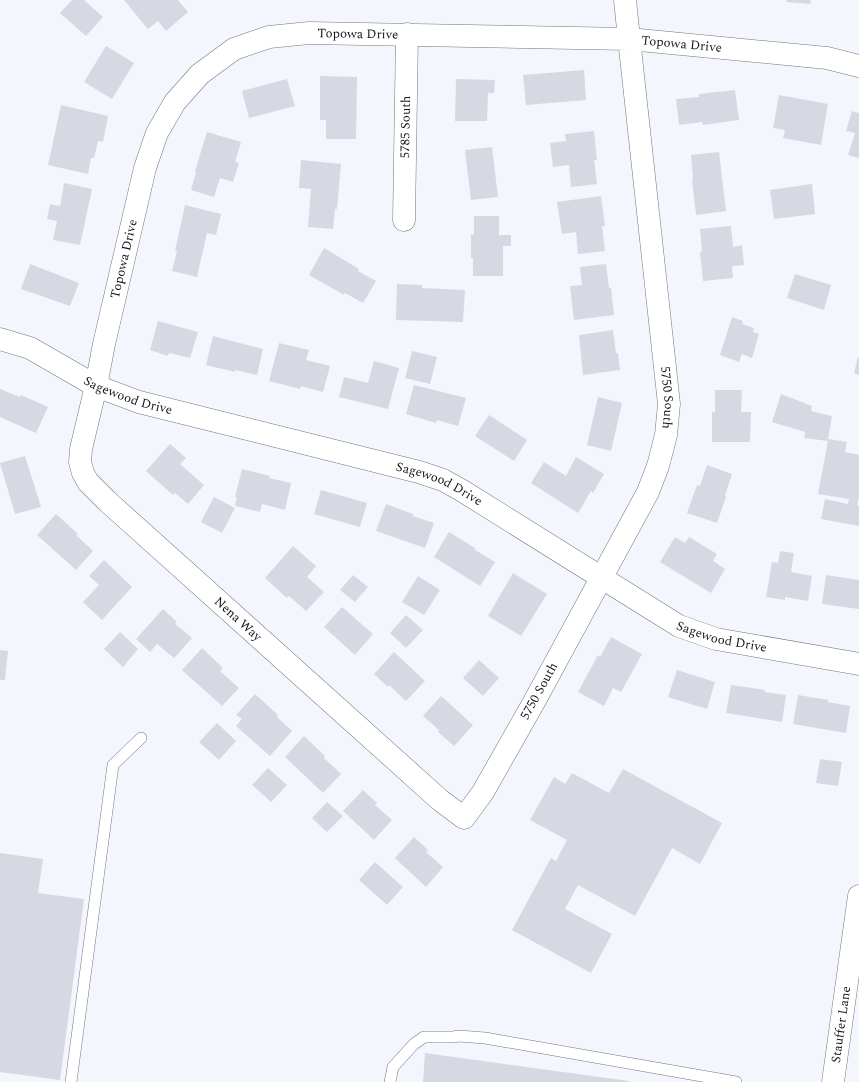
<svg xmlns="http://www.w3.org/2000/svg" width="859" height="1082" font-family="Spectral,serif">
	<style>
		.building { fill: #d6d9e2 }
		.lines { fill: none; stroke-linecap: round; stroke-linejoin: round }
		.service-casing { stroke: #73767e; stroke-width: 12 }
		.minor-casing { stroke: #73767e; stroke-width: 23 }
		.service { stroke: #fff; stroke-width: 11 }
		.minor { stroke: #fff; stroke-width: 22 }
		.labels { text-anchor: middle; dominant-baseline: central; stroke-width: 3; stroke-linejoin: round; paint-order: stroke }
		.street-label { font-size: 13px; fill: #151619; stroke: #fff }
	</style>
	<rect width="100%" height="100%" fill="#f4f6fe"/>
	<g class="building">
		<path d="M72 0H84L103 17 86 36 60 13Z"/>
		<path d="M124 0H178L188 12 166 31 158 21 148 29Z"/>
		<path d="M787 0H811L810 4 786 2Z"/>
		<path d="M106 46 134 63 112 99 84 82Z"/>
		<path d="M584 70 586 100 526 105 523 75Z"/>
		<path d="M320 76 357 77 356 139H326V120H320Z"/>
		<path d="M287 79 295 106 249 118 242 91Z"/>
		<path d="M456 79 495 80 494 93H488L487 121H455Z"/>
		<path d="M735 90 739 120 703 125 702 122 679 125 676 99 699 97V94Z"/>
		<path d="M779 95 828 104 821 145 783 138 785 130 773 128Z"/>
		<path d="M61 105 108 116 103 142 98 141 94 158H91L88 174 48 165Z"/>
		<path d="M852 111 859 113V158L848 155 855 133 846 131Z"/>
		<path d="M594 131 597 160H594L597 184 571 187 569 165 553 167 550 143 566 141 565 134Z"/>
		<path d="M207 132 241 142 235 162 239 163 233 182 220 178 214 197 191 190 196 172 195 171Z"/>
		<path d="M492 147 498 197 471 200 465 150Z"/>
		<path d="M719 152 726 211 696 215 692 179H693L691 155Z"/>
		<path d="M301 160 341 164 337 209H335L333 229 308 227 311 189 299 188Z"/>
		<path d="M64 183 92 189 80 245 53 240 57 221 47 219 50 204 60 206Z"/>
		<path d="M812 184 815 214 774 219 770 190Z"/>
		<path d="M601 196 605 226H602L605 251 578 254 576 232 562 234 557 202Z"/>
		<path d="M185 205 221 214 216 235 207 233 197 277 172 271 177 251H175Z"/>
		<path d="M474 216H499V235H511V246H503V276H473V258H471V234L474 235Z"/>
		<path d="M731 226 733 247 742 245 744 265 732 266 733 278 703 281 700 252 702 251 700 229Z"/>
		<path d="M324 248 359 269 358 271 376 281 363 303 345 293 344 295 309 275Z"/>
		<path d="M30 264 79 283 70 306 21 289Z"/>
		<path d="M606 264 609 288H611L614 315 574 320 570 286 582 285 580 267Z"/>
		<path d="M795 274 831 285 824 310 787 298Z"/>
		<path d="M397 284 422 285V288L465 290 463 322 396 320Z"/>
		<path d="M732 317 743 321 742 324 754 328 753 332 759 334 752 358 742 354 739 362 720 355Z"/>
		<path d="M158 321 198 332 190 358 169 353 168 356 150 350Z"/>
		<path d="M613 330 616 353H618L620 370 583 375 579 335Z"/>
		<path d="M213 336 263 349 257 375 235 370V372L206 365Z"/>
		<path d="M279 343 309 350 306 360 330 366 323 392 301 386 300 389 269 381Z"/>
		<path d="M412 351 437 357 430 384 405 378Z"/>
		<path d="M858 357H859V375L854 373Z"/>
		<path d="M374 361 399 368 388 409 339 397 344 377 368 383Z"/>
		<path d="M414 385 466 398 458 426 437 420 436 423 406 414Z"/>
		<path d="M0 389 20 397 21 395 48 407 36 433 0 417Z"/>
		<path d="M715 390H742L741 412H751L750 442H712V412H715Z"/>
		<path d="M781 394 812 406 811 411 832 416 828 439 847 442 845 452 859 455V497L857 505 859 506V526L821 519 825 499 848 504 849 499 818 494 828 441 804 438 805 432 772 422Z"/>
		<path d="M598 397 622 403 611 451 587 445Z"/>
		<path d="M489 415 527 440 514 461 475 436Z"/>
		<path d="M170 444 186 458 180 464 204 485 188 504 175 493 173 495 146 471Z"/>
		<path d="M25 456 41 507 15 514 0 463Z"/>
		<path d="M576 457 604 474 593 493 591 491 578 513 531 483 544 462 566 476Z"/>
		<path d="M707 465 732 474 725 496 726 497 717 523 687 513 697 485 700 486Z"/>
		<path d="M242 469 270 476 269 478 291 483 285 510 262 504 260 512 235 506 237 497H235Z"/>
		<path d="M321 490 367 503 360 527 314 514Z"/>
		<path d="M214 497 235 508 222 533 201 522Z"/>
		<path d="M386 504 413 514V516L434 523 425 548 376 531Z"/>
		<path d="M56 514 78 534 76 535 93 551 76 570 37 535Z"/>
		<path d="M449 532 475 548V550L495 562 480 586 434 557Z"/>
		<path d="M675 537 685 543 689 537 717 554 713 561 725 569 711 593 660 562Z"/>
		<path d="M293 546 316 566 307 577 324 592 306 611 289 596 287 598 265 578Z"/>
		<path d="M780 551 794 553 791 572 812 576 808 601 785 597V600L766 597 772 562 778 563Z"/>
		<path d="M104 560 132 587 102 620 83 602 99 585 89 576Z"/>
		<path d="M513 573 547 594 521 636 488 616Z"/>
		<path d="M353 575 368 587 355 602 340 590Z"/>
		<path d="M826 575 859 580V609L822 604Z"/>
		<path d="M418 576 440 590 424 615 402 602Z"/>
		<path d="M342 607 373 634 355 655 324 627Z"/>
		<path d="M163 609 177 622 175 624 192 638 174 658 157 644 150 652 136 639Z"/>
		<path d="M406 615 423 630 406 648 390 633Z"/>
		<path d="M120 632 138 649 123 667 104 649Z"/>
		<path d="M611 637 642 654 621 692 613 688 604 706 578 692 598 655 600 657Z"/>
		<path d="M202 648 223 668 220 671 239 688 222 706 182 670Z"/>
		<path d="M0 650 8 651 5 680H0Z"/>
		<path d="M394 652 425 681 406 701 389 685 388 687 374 674Z"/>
		<path d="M479 660 499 678 483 696 463 678Z"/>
		<path d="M677 670 715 682 707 709 668 697Z"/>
		<path d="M731 685 765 690 764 692 786 695 782 722 726 713Z"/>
		<path d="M255 694 278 715 277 717 292 731 270 756 236 726 242 719 236 715Z"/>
		<path d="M798 695 828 700V702L850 706 846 733 793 724Z"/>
		<path d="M441 696 473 725 454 746 438 732 439 730 423 716Z"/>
		<path d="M217 723 236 741 219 760 199 742Z"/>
		<path d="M304 736 325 756 324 758 341 774 323 793 285 757Z"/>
		<path d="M820 759 842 762 838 786 816 783Z"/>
		<path d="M268 768 287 785 271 802 252 785Z"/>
		<path d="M623 769 722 823 700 864 672 848 635 916 578 885 565 909 612 934 591 973 512 930 551 858 556 861 567 840 530 820 554 777 565 784 572 773 609 793Z"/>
		<path d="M363 790 377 803 375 805 392 820 374 840 343 811Z"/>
		<path d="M327 802 343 816 327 832 312 818Z"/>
		<path d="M414 837 428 850 426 852 443 867 426 887 395 858Z"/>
		<path d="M0 853 43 859 38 893 84 899 60 1080 0 1072Z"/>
		<path d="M375 862 403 887 387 905 359 880Z"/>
		<path d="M425 1053 629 1081V1082H423Z"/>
	</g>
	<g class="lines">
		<g class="service-casing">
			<g id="service">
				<path d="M71 1082 113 765 141 738"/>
				<path d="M390 1082 393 1067 414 1044 424 1037H453L459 1036 485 1038 736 1082"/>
			</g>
		</g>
		<g class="minor-casing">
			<g id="minor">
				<path id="s1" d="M625 0 629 39 669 404 666 435 658 466 648 492 534 702 483 792 464 818 440 800 107 501 88 482 83 473 80 462 81 449 96 386 104 344 145 168 157 133 175 102 200 74 234 49 269 37 309 33 629 39 827 58 859 66"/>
				<path id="s2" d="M404 220 407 34"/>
				<path id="s3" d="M0 339 30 348 96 386 139 402 419 472 443 480 461 490 679 626 716 639 859 664"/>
				<path id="s4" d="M833 1082 859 896"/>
			</g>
		</g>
		<use href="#service" class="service"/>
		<use href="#minor" class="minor"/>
	</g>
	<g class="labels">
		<g class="street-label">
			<text stroke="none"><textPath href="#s1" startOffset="1978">Topowa Drive</textPath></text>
			<text stroke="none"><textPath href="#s1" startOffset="2302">Topowa Drive</textPath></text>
			<text stroke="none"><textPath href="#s2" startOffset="93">5785 South</textPath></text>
			<text stroke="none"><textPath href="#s1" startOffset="1606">Topowa Drive</textPath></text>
			<text stroke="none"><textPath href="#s3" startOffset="141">Sagewood Drive</textPath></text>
			<text stroke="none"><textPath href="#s1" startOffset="400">5750 South</textPath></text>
			<text stroke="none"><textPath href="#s3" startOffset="465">Sagewood Drive</textPath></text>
			<text transform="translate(238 619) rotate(42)">Nena Way</text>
			<text stroke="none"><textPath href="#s3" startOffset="789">Sagewood Drive</textPath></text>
			<text transform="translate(539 691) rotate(-61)">5750 South</text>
			<text stroke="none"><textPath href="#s4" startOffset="58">Stauffer Lane</textPath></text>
		</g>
	</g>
</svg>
